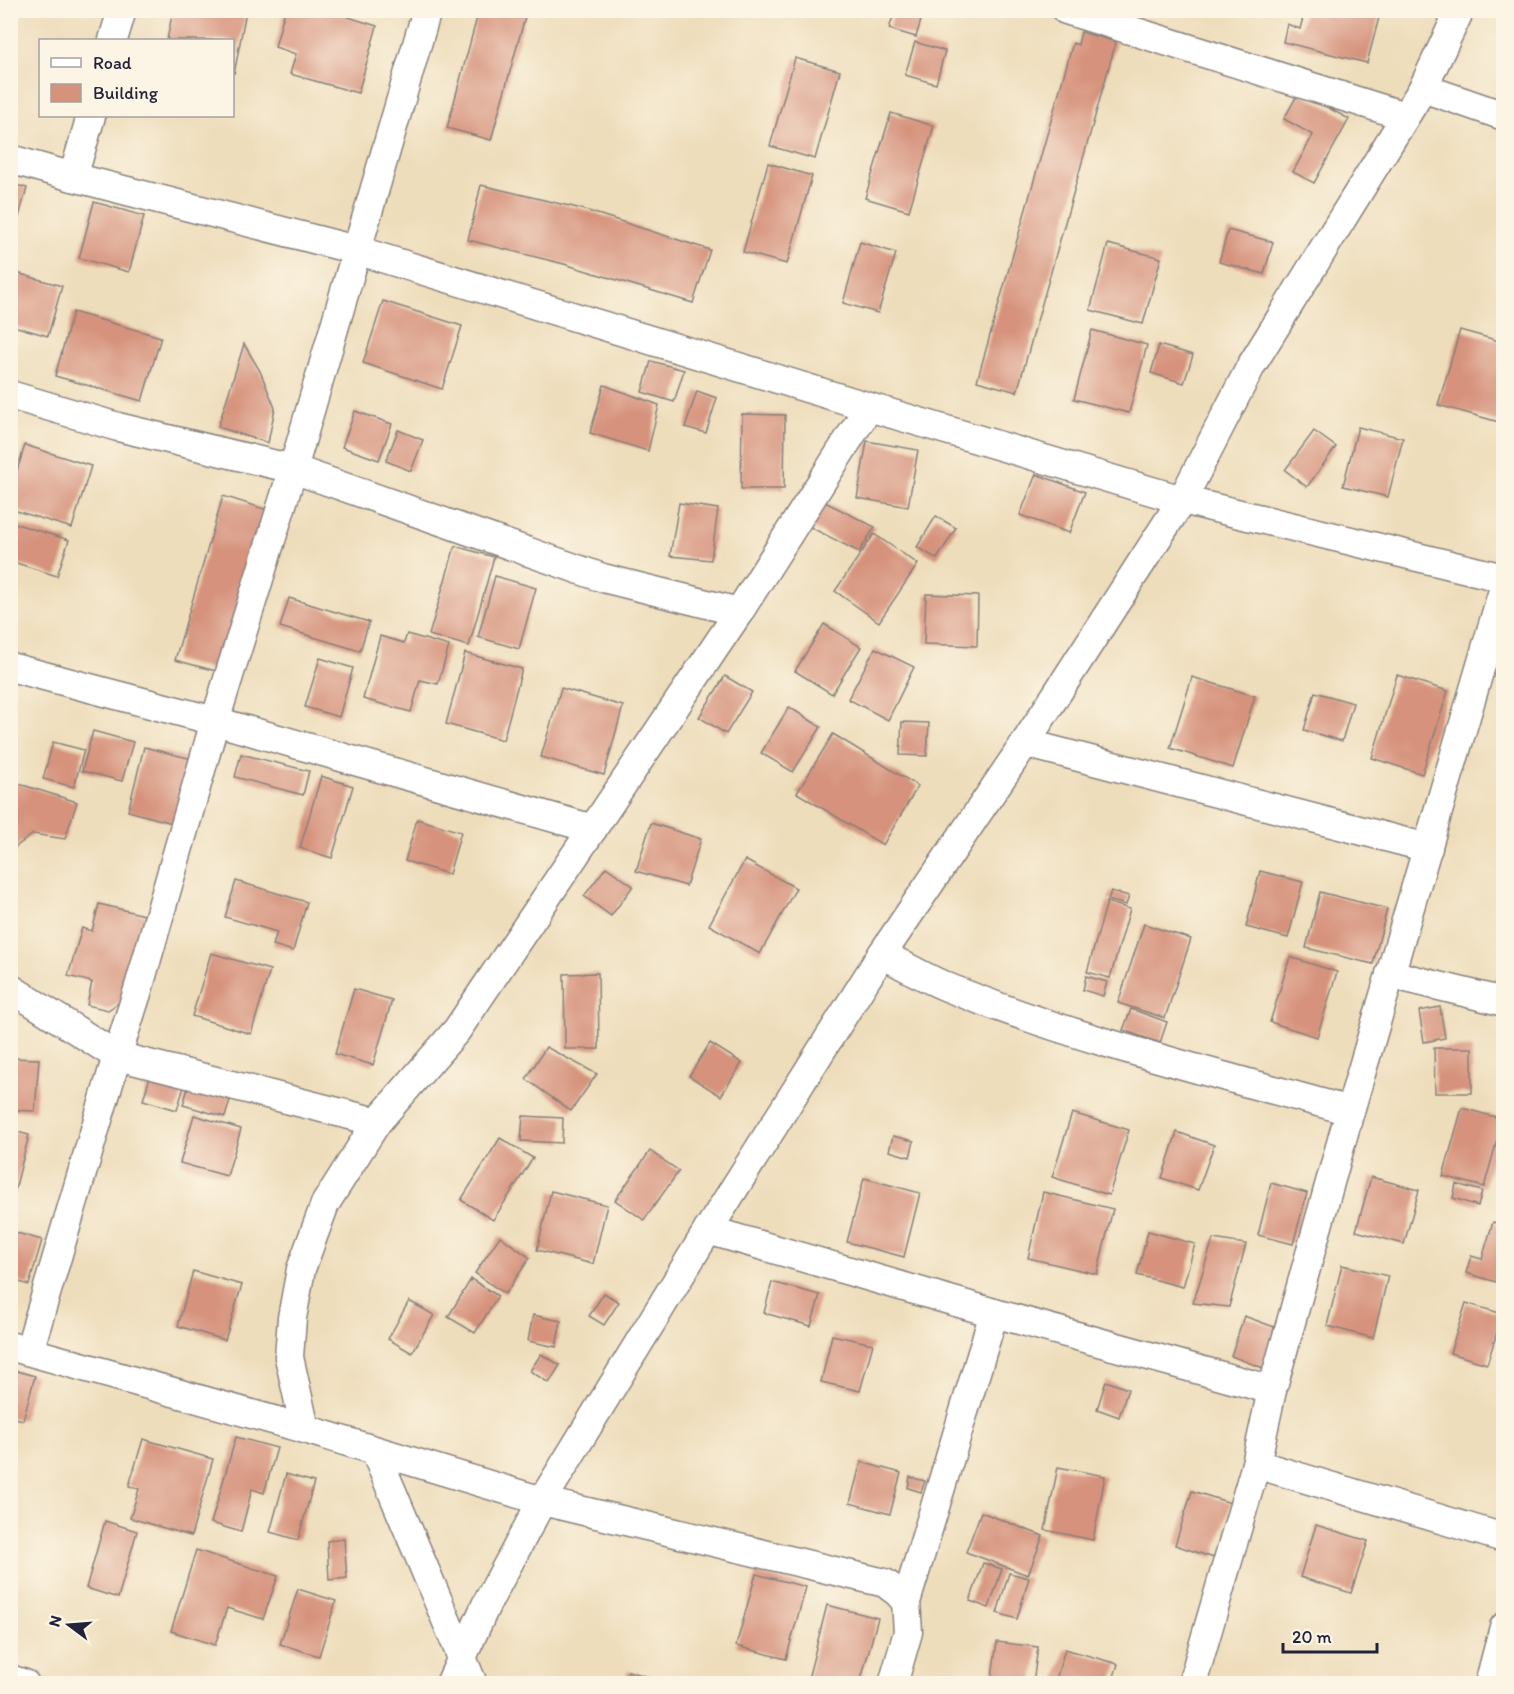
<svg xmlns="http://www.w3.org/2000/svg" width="1514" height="1694" font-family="Itim,sans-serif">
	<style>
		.building { fill: #d6927b }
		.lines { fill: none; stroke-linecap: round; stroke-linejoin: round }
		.minor-casing { stroke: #88807b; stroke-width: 31 }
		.minor { stroke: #fff; stroke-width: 28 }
	</style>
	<rect width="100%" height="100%" fill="#fcf5e5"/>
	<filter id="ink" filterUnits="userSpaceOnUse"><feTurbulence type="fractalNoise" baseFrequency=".0167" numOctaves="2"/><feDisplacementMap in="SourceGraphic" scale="12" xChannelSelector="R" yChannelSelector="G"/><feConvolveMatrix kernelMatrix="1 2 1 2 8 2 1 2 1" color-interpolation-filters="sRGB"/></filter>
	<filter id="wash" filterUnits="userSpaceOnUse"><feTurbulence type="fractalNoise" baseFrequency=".008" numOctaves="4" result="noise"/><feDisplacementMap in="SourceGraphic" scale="24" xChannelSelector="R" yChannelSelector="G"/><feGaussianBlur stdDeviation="1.35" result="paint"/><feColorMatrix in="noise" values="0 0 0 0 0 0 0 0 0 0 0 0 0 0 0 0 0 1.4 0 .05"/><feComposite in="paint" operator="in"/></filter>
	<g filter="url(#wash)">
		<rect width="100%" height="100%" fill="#edb"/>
		<g id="blocks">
			<g class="building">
				<path d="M173 10 246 11 234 74 232 40H167Z"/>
				<path d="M285 10H326L377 26 358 93 290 74 296 54 275 47Z"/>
				<path d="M479 10H527L491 140 447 128Z"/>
				<path d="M737 10H756L754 16Z"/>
				<path d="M895 10H924L916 37 889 29Z"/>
				<path d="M1305 10H1381L1367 63 1283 42 1287 24 1300 29Z"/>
				<path d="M1081 32 1116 42 1017 392 977 381 1073 43 1078 45Z"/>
				<path d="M915 42 945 51 936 84 905 75Z"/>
				<path d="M795 58 840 71 815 159 770 146Z"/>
				<path d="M1299 92 1349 119 1314 183 1293 172 1313 135 1284 119Z"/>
				<path d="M891 113 934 126 909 211 865 198Z"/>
				<path d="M768 163 812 176 787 264 743 252Z"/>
				<path d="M10 183 27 188 11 245H10Z"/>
				<path d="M481 185 582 209 710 250 693 303 564 264 468 240Z"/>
				<path d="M94 202 144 216 129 272 79 258Z"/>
				<path d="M1228 230 1273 242 1264 274 1219 262Z"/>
				<path d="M860 242 896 253 878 313 843 303Z"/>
				<path d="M1108 244 1161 258 1143 324 1090 310Z"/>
				<path d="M10 271 62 286 48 336 10 325Z"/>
				<path d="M383 301 462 326 442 389 363 363Z"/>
				<path d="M73 312 161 337 142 401 55 376Z"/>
				<path d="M1092 330 1147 345 1129 413 1074 399Z"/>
				<path d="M1460 330 1503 342V406L1499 422 1438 405Z"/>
				<path d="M244 344 260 371 275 408 268 443 218 427Z"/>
				<path d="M1159 345 1193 355 1184 383 1151 373Z"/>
				<path d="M651 361 684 370 674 402 642 392Z"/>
				<path d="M604 385 659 405 648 451 590 433Z"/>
				<path d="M697 391 717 398 706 433 685 427Z"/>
				<path d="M355 411 392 424 379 460 342 447Z"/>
				<path d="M742 414 785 415 784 489H741Z"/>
				<path d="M1358 427 1403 438 1388 497 1343 486Z"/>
				<path d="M398 430 423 440 411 471 386 461Z"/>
				<path d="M1314 431 1336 447 1307 487 1285 470Z"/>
				<path d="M867 441 918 450 908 507 857 498Z"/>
				<path d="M25 445 91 466 72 528 10 509V493Z"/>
				<path d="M1036 474 1085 492 1069 533 1020 515Z"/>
				<path d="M223 496 271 511 227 674 175 660Z"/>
				<path d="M825 502 875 527 859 552 810 527Z"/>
				<path d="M679 503 718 509 711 560 670 556Z"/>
				<path d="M936 516 956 528 937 559 917 547Z"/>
				<path d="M10 522 69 540 57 576 10 561Z"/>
				<path d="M874 534 918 564 879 622 835 591Z"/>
				<path d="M455 546 494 557 469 646 429 635Z"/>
				<path d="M495 576 536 588 519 649 478 637Z"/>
				<path d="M926 594 978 596 977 646 924 644Z"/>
				<path d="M289 598 369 622 360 651 280 627Z"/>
				<path d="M824 624 861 647 832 694 795 671Z"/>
				<path d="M407 634 449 646 438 684 420 680 411 712 363 699 380 636 404 643Z"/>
				<path d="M875 648 914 667 888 720 848 699Z"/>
				<path d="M465 653 522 669 503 740 446 724Z"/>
				<path d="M320 658 353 668 339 717 305 707Z"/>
				<path d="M1397 675 1448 691 1422 774 1372 758Z"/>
				<path d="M725 676 752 692 726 734 699 717Z"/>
				<path d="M1192 677 1255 696 1233 768 1170 748Z"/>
				<path d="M561 688 623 706 604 775 541 757Z"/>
				<path d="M1315 692 1353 703 1342 741 1304 730Z"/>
				<path d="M789 707 821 727 793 772 761 753Z"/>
				<path d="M902 722 929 723 927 756 900 755Z"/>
				<path d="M93 731 133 742 122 781 82 771Z"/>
				<path d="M833 734 918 786 883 845 797 793Z"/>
				<path d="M53 742 84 750 74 787 43 779Z"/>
				<path d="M144 747 192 759 176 824 128 811Z"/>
				<path d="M241 754 309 771 303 795 235 777Z"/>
				<path d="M321 776 353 786 332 858 300 848Z"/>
				<path d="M10 781 77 802 65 839 33 834 10 851Z"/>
				<path d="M417 819 461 832 449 874 405 861Z"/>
				<path d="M651 823 701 839 686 886 636 871Z"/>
				<path d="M745 860 796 888 760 954 709 925Z"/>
				<path d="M606 867 633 886 611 916 584 896Z"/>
				<path d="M1260 871 1303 882 1288 938 1246 927Z"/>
				<path d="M236 881 307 902 293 951 273 945 277 932 225 917Z"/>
				<path d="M1111 891 1129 896 1126 905 1108 900Z"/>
				<path d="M1320 892 1387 909 1373 964 1306 948Z"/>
				<path d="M1107 902 1130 909 1110 978 1087 972Z"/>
				<path d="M99 904 153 917 132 994 108 1010 87 1005 92 982 68 976 82 928 92 931Z"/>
				<path d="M1144 924 1191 939 1165 1018 1118 1003Z"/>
				<path d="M211 953 270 970 251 1034 192 1016Z"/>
				<path d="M1290 957 1337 972 1317 1037 1270 1022Z"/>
				<path d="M598 973 599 1049H565L564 974Z"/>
				<path d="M1086 976 1107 982 1103 996 1083 990Z"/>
				<path d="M354 989 392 1000 373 1065 335 1054Z"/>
				<path d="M1440 1007 1445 1038 1424 1042 1419 1011Z"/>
				<path d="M1131 1009 1167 1022 1160 1043 1123 1030Z"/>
				<path d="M710 1043 742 1063 721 1096 689 1076Z"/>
				<path d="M546 1047 597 1074 571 1111 526 1079Z"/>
				<path d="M1434 1048H1472V1093H1435Z"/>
				<path d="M10 1058 39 1059 35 1111 10 1110Z"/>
				<path d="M152 1070 186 1080 177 1110 143 1100Z"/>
				<path d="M190 1081 232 1093 225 1117 183 1105Z"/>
				<path d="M1462 1108 1503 1119 1484 1187 1443 1176Z"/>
				<path d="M1072 1113 1129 1130 1109 1195 1052 1177Z"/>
				<path d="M194 1115 241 1129 227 1176 180 1163Z"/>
				<path d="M523 1116 563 1118 562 1143 521 1141Z"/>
				<path d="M10 1130 29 1135 15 1190 10 1188Z"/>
				<path d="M1177 1132 1214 1145 1198 1190 1162 1178Z"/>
				<path d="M893 1136 914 1141 910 1157 889 1151Z"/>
				<path d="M500 1138 533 1158 493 1220 461 1200Z"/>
				<path d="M650 1151 679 1171 644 1220 615 1200Z"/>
				<path d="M1371 1177 1419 1190 1404 1244 1356 1231Z"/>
				<path d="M864 1178 920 1193 904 1257 847 1242Z"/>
				<path d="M1271 1183 1307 1193 1293 1244 1258 1235Z"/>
				<path d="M1456 1184 1482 1191 1478 1206 1453 1198Z"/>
				<path d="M551 1191 607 1205 593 1264 537 1250Z"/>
				<path d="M1043 1192 1113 1209 1097 1274 1028 1258Z"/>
				<path d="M1493 1222 1503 1225V1284L1466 1273 1471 1256 1482 1259Z"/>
				<path d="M10 1231 42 1240 29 1285 10 1279Z"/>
				<path d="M1148 1231 1195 1244 1183 1287 1137 1275Z"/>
				<path d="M500 1236 530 1258 505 1294 475 1273Z"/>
				<path d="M1213 1239 1246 1244 1229 1307 1193 1303Z"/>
				<path d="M1342 1265 1388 1276 1373 1338 1327 1326Z"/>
				<path d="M193 1271 242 1285 225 1340 178 1326Z"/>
				<path d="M471 1279 498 1296 475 1333 448 1317Z"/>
				<path d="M772 1282 820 1295 811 1326 764 1313Z"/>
				<path d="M604 1293 619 1302 604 1325 589 1316Z"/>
				<path d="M409 1301 434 1315 412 1353 388 1339Z"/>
				<path d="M1466 1303 1503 1314 1487 1364 1450 1353Z"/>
				<path d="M533 1315 561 1321 556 1347 528 1341Z"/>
				<path d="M1244 1316 1277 1328 1263 1368 1231 1356Z"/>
				<path d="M832 1335 873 1344 860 1391 821 1382Z"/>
				<path d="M541 1354 560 1365 549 1383 530 1371Z"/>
				<path d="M10 1369 35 1376 23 1420 10 1417Z"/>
				<path d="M1106 1381 1128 1389 1119 1417 1097 1409Z"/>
				<path d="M236 1437 277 1448 264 1493 252 1489 241 1532 211 1523Z"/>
				<path d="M143 1439 213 1459 191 1536 130 1518 139 1489 129 1486Z"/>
				<path d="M861 1462 901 1473 890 1514 850 1503Z"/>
				<path d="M1058 1467 1105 1476 1093 1540 1045 1530Z"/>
				<path d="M286 1474 314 1482 298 1540 270 1532Z"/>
				<path d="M910 1477 925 1481 921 1492 908 1488Z"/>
				<path d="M1192 1491 1231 1503 1214 1558 1175 1545Z"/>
				<path d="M981 1512 1043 1536 1028 1575 966 1552Z"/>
				<path d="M105 1521 137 1531 118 1598 86 1588Z"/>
				<path d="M1316 1525 1368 1541 1351 1593 1300 1577Z"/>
				<path d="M344 1539 347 1578 329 1580 327 1541Z"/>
				<path d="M196 1550 278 1576 263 1619 227 1608 215 1645 171 1631Z"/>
				<path d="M983 1563 1002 1569 989 1608 970 1601Z"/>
				<path d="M1009 1573 1029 1578 1017 1619 997 1613Z"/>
				<path d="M756 1574 806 1587 786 1659 736 1646Z"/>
				<path d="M298 1589 336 1601 319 1656 280 1644Z"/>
				<path d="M827 1605 878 1618 860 1683H807Z"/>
				<path d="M997 1642 1038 1647 1033 1683H991Z"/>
				<path d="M1065 1649 1118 1664 1112 1683H1055Z"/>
				<path d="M628 1671 670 1683H624Z"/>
			</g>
		</g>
	</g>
	<g filter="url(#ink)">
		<use href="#blocks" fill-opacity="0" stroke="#88807b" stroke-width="1.5"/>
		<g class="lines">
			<g class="minor-casing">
				<g id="minor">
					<path d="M1066 10 1405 116"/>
					<path d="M113 40 122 10"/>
					<path d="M1423 88 1504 116"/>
					<path d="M10 159 73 177 356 250 869 407 1182 500 1504 578"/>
					<path d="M73 177 91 116"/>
					<path d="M10 395 118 427 293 469 603 578 739 612"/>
					<path d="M10 667 215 721 593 829"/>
					<path d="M1025 743 1428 848"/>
					<path d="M882 954C903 965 925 978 947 987 1077 1040 1215 1073 1350 1111"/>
					<path d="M1390 974 1504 1002"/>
					<path d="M10 988 117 1056 377 1122"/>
					<path d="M708 1230 994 1313 906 1602 908 1632 893 1684"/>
					<path d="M994 1313 1272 1390"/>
					<path d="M13 1347 305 1429 542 1501 885 1583 897 1592 906 1602"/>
					<path d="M29 1351 117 1056 138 990 215 721 293 469 427 10"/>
					<path d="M305 1429 289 1357 292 1318 301 1269 325 1204 377 1122 457 1030 739 612 869 407"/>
					<path d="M375 1451 473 1684"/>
					<path d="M1256 1464 1504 1538"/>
					<path d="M10 1679 25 1684"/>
					<path d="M450 1684 486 1605 542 1501 708 1230 882 954 1025 743 1182 500 1251 366 1423 88 1460 10"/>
					<path d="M1192 1684 1256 1464 1272 1390 1350 1111 1504 587"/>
					<path d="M1489 1684 1504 1627"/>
				</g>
			</g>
			<use href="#minor" class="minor"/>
		</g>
	</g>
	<rect width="1514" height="1694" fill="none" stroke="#fcf5e5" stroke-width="36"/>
	<rect x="39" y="39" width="195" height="78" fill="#fcf5e5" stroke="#a5a1a1" stroke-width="1.5"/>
	<rect x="51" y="58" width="30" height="9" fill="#ffffff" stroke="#a5a1a1" stroke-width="1.5"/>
	<text x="93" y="69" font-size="18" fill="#22223b">Road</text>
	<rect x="51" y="84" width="30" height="18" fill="#d6927b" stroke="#a5a1a1" stroke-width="1.5"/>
	<text x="93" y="99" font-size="18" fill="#22223b">Building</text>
	<g transform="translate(69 1625) rotate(286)" stroke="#fcf5e5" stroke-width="4.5" paint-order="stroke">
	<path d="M0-4.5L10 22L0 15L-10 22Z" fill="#22223b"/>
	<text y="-9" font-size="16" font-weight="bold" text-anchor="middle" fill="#22223b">N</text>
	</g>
	<path d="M1283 1643v9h94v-9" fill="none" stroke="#22223b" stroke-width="3"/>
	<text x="1292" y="1643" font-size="18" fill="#22223b" stroke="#fcf5e5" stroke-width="4.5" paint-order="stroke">20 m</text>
</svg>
